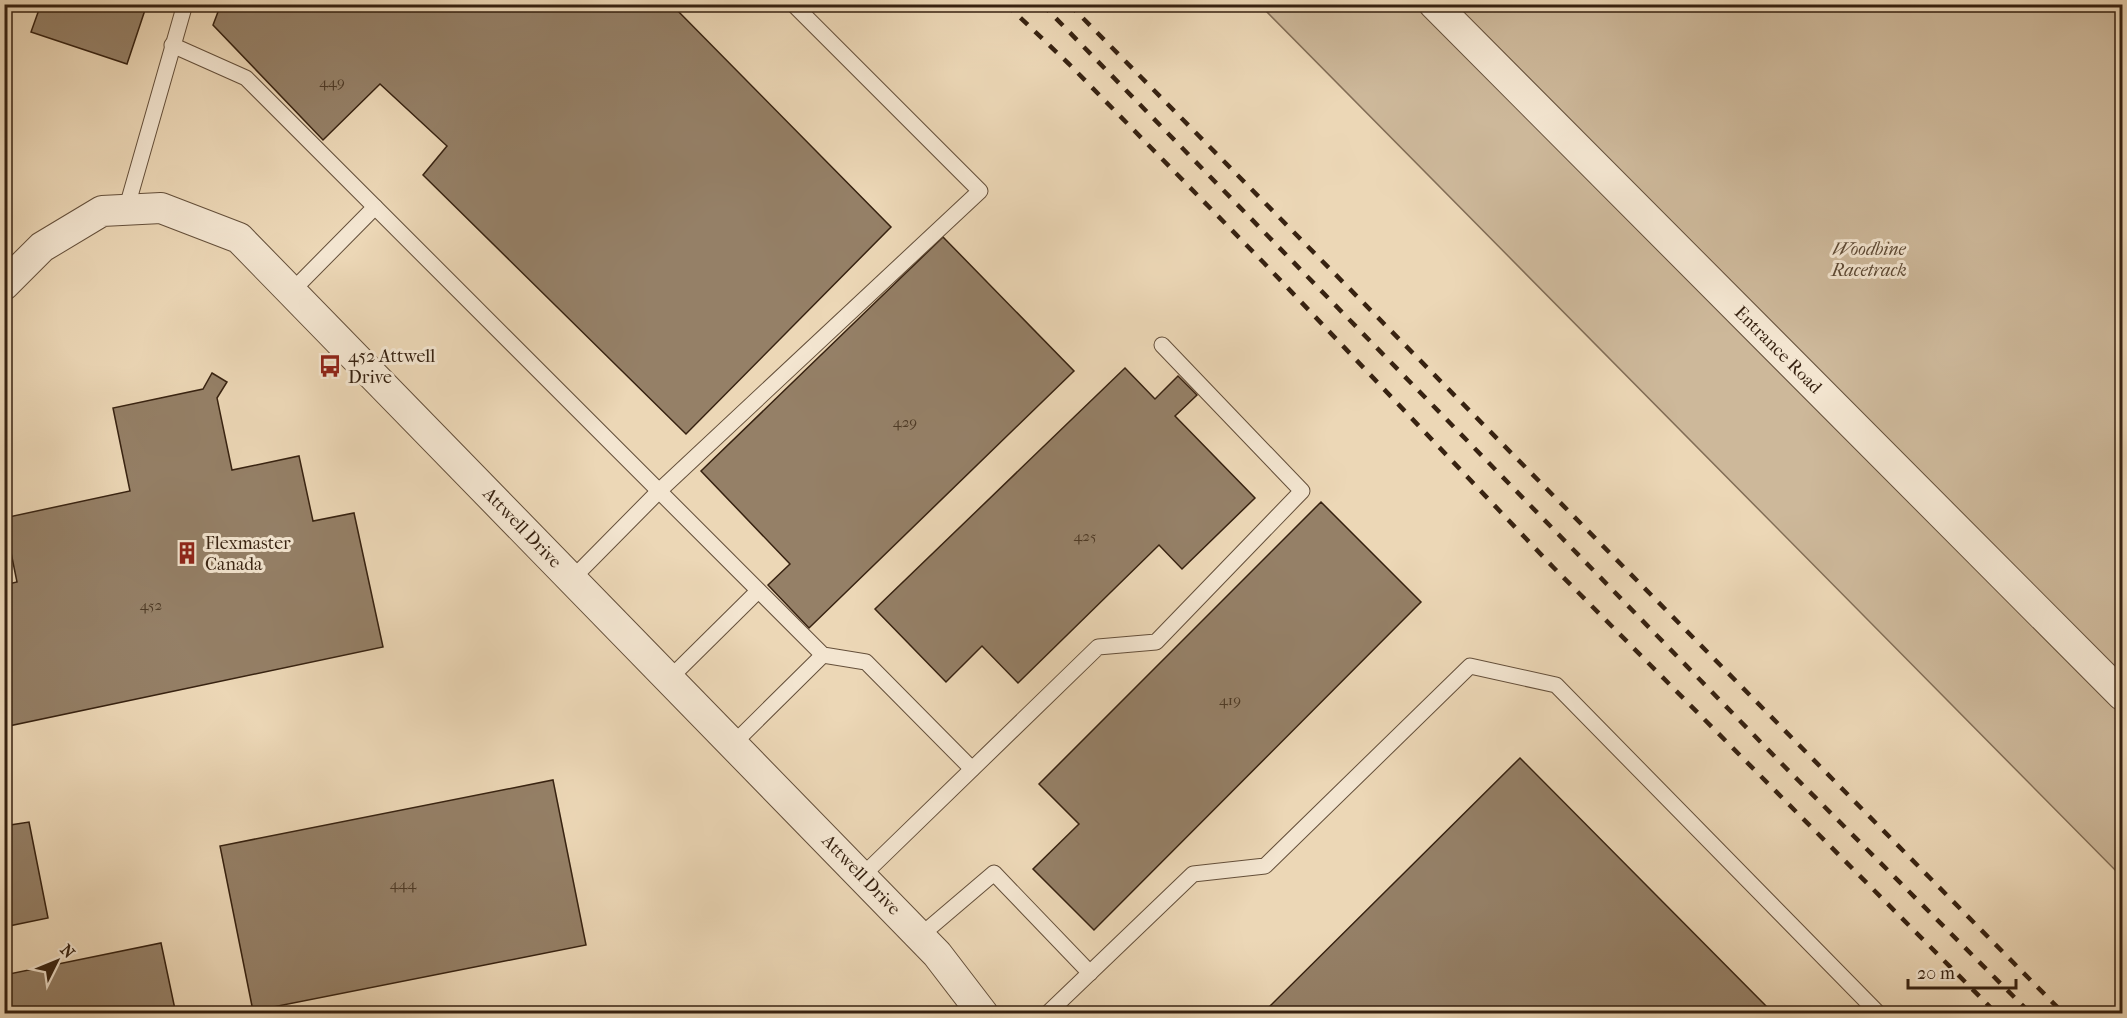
<svg xmlns="http://www.w3.org/2000/svg" width="2127" height="1018" font-family="'IM FELL French Canon',serif">
	<style>
		.green { fill: #cdb89a; stroke: #826d56; stroke-width: 1.5 }
		.building { fill: #958067; stroke: #372211; stroke-width: 1.5 }
		.lines { fill: none; stroke-linecap: round; stroke-linejoin: round }
		.service-casing { stroke: #644f3a; stroke-width: 17 }
		.minor-casing { stroke: #644f3a; stroke-width: 32 }
		.service { stroke: #f3e5d0; stroke-width: 15 }
		.minor { stroke: #f3e5d0; stroke-width: 30 }
		.rail { stroke: #372211; stroke-width: 4.5; stroke-dasharray: 10 10; stroke-linecap: butt }
		.labels { text-anchor: middle; dominant-baseline: central; stroke-width: 6; stroke-linejoin: round; paint-order: stroke }
		.number-label { font-size: 15px; fill: #4e3a26 }
		.park-label { font-size: 18px; font-style: italic; fill: #5c4833; stroke: #f3e5d0 }
		.street-label { font-size: 18px; fill: #372211; stroke: #f3e5d0 }
		.poi-label { font-size: 18px; fill: #372211; stroke: #f3e5d0; text-anchor: start }
	</style>
	<rect width="100%" height="100%" fill="#ecd7b6"/>
	<filter id="stains"><feTurbulence type="fractalNoise" baseFrequency=".00333" numOctaves="4"/><feColorMatrix values="0 0 0 0 .2 0 0 0 0 .09 0 0 0 0 .02 0 0 0 .5 -.17"/></filter>
	<radialGradient id="worn" r=".72"><stop offset=".6" stop-color="#630" stop-opacity="0"/><stop offset="1" stop-color="#630" stop-opacity=".3"/></radialGradient>
	<path class="green" d="M1260 5H2122V877Z"/>
	<g class="building">
		<path d="M41 4H147L127 64 31 32Z"/>
		<path d="M221 4H671L891 227 686 434 423 175 447 146 380 84 323 140 213 25Z"/>
		<path d="M943 237 1074 371 809 628 768 585 790 564 701 471Z"/>
		<path d="M1125 368 1155 399 1178 376 1197 395 1175 416 1255 498 1182 569 1159 545 1018 683 982 646 946 682 875 609Z"/>
		<path d="M212 373 227 382 217 398 232 470 299 456 313 521 354 513 383 647 4 727V585L17 582 4 518 130 491 113 408 203 389Z"/>
		<path d="M1321 502 1421 602 1094 930 1033 869 1079 824 1039 784Z"/>
		<path d="M1520 758 1774 1014H1262Z"/>
		<path d="M553 780 586 945 253 1011 220 846Z"/>
		<path d="M29 822 48 918 4 927V826Z"/>
		<path d="M161 943 176 1014H4V975Z"/>
	</g>
	<g class="lines">
		<g class="service-casing">
			<g id="service">
				<path d="M172 45 246 78 823 655 866 662 972 769"/>
				<path d="M126 210 185 4"/>
				<path d="M292 291 375 207"/>
				<path d="M572 579 659 491 980 191 793 4"/>
				<path d="M670 678 758 591"/>
				<path d="M733 744 823 655"/>
				<path d="M862 876 1098 647 1156 642 1302 491 1162 345"/>
				<path d="M920 936 994 873 1090 973"/>
				<path d="M1047 1014 1193 874 1265 866 1470 666 1556 685 1879 1014"/>
			</g>
		</g>
		<g class="minor-casing">
			<g id="minor">
				<path d="M1434 4 2122 695"/>
				<path d="M4 285 42 247 102 211 161 208 239 238 937 954 983 1014"/>
			</g>
		</g>
		<use href="#service" class="service"/>
		<use href="#minor" class="minor"/>
		<g class="rail">
			<path d="M1006 4 1069 64 1264 263 1553 567 1997 1014"/>
			<path d="M1042 4 1783 765 2031 1014"/>
			<path d="M1069 4 2064 1014"/>
		</g>
	</g>
	<defs>
		<g id="bus-bare" transform="scale(1.8)"><path d="M-5-6H5V4H4V6H2V4H-2V6H-4V4H-5ZM-3.5-4V0h7V-4ZM-3.5 1.2v1.5H-2V1.2ZM2 1.2v1.5H3.5V1.2Z" fill="#8f2418" stroke="#f3e5d0" stroke-width="2.5" paint-order="stroke"/></g>
		<g id="building-bare" transform="scale(1.8)"><path d="M-4-6H4V6H1V3H-1V6H-4ZM-2.5-4.3h1.7v1.8h-1.7ZM.8-4.3h1.7v1.8H.8ZM-2.5-1h1.7V.8h-1.7ZM.8-1h1.7V.8H.8Z" fill="#8f2418" stroke="#f3e5d0" stroke-width="2.5" paint-order="stroke"/></g>
	</defs>
	<g fill-rule="evenodd">
		<use href="#bus-bare" x="330" y="366"/>
		<use href="#building-bare" x="187" y="553"/>
	</g>
	<g class="labels">
		<g class="number-label">
			<text x="332" y="82">449</text>
			<text x="905" y="422">429</text>
			<text x="1085" y="536">425</text>
			<text x="151" y="605">452</text>
			<text x="1230" y="700">419</text>
			<text x="403" y="884">444</text>
		</g>
		<g class="park-label">
			<text x="1869" y="249">Woodbine<tspan x="1869" dy="21">Racetrack</tspan></text>
		</g>
		<g class="street-label">
			<text transform="translate(1778 350) rotate(45)">Entrance Road</text>
			<text transform="translate(522 528) rotate(46)">Attwell Drive</text>
			<text transform="translate(861 875) rotate(46)">Attwell Drive</text>
		</g>
		<g class="poi-label">
			<text x="348" y="356">452 Attwell<tspan x="348" dy="21">Drive</tspan></text>
			<text x="205" y="543">Flexmaster<tspan x="205" dy="21">Canada</tspan></text>
		</g>
	</g>
	<rect width="2127" height="1018" fill="none" stroke="#ecd7b6" stroke-width="24"/>
	<rect x="6" y="6" width="2115" height="1006" fill="none" stroke="#372211" stroke-width="3"/>
	<rect x="12" y="12" width="2103" height="994" fill="none" stroke="#372211" stroke-width="1.5"/>
	<g transform="translate(57 961) rotate(47)" stroke="#f3e5d0" stroke-width="4.5" paint-order="stroke">
	<path d="M0-4.5L10 22L0 15L-10 22Z" fill="#372211"/>
	<text y="-9" font-size="16" font-weight="bold" text-anchor="middle" fill="#372211">N</text>
	</g>
	<path d="M1908 979v9h108v-9" fill="none" stroke="#372211" stroke-width="3"/>
	<text x="1917" y="979" font-size="18" fill="#372211" stroke="#f3e5d0" stroke-width="4.5" paint-order="stroke">20 m</text>
	<rect width="100%" height="100%" filter="url(#stains)"/>
	<rect width="100%" height="100%" fill="url(#worn)"/>
</svg>
